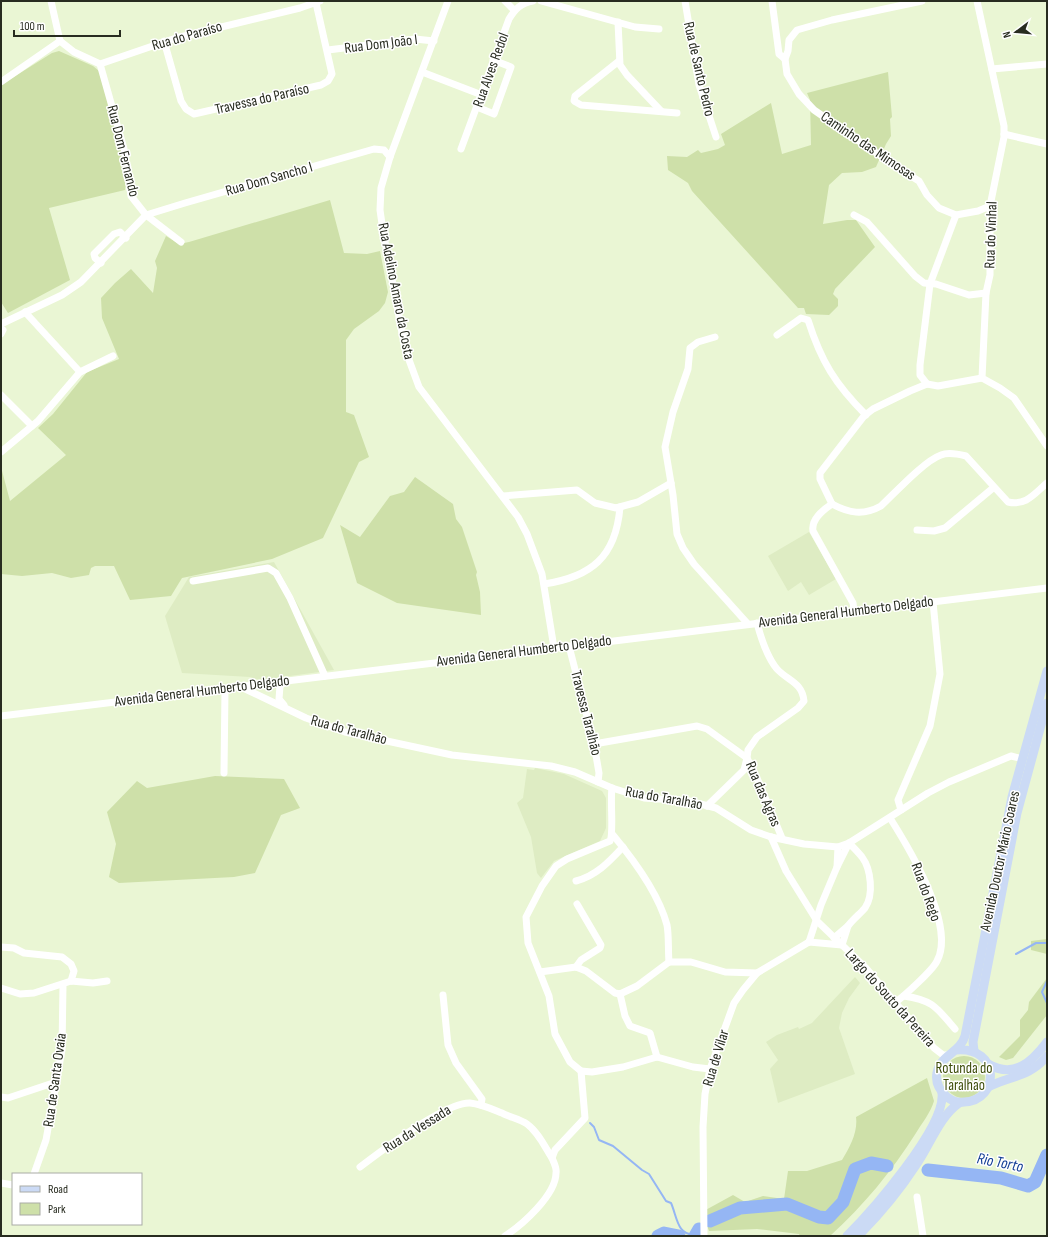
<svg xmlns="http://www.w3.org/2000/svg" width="1048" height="1237" font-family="'Sofia Sans Condensed',sans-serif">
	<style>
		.built { fill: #deecc3 }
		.green { fill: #cee0a9 }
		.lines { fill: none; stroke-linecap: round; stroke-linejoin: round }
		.stream { stroke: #95b6f4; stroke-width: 2 }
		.river { stroke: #95b6f4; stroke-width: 13 }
		.minor { stroke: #fff; stroke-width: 7 }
		.major { stroke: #cbdaf5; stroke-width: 9 }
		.labels { text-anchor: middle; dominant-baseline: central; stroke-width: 3; stroke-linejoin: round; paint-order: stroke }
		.street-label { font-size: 15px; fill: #282c20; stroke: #fff }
		.park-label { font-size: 15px; fill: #3e4e0b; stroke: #fff }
		.water-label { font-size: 16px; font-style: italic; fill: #153f96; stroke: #fff }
	</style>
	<rect width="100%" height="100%" fill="#eaf6d4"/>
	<g class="built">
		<path d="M809 532 836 579 809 595 801 582 788 591 768 556Z"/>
		<path d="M274 562 334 670 260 680 250 677 182 673 165 616 189 577Z"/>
		<path d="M535 768 564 774 602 791 606 798V828L600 841 554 861 541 878 537 873 531 837 517 803 523 798 527 769 534 770Z"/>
		<path d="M855 977 860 983 849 998 842 1013 839 1028 855 1074 778 1103 770 1069 778 1060 766 1042 777 1035 798 1027 799 1029 812 1023Z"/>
	</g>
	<g class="green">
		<path d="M59 51 93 66 99 71 127 170 125 190 49 208 70 280 8 313 1 302V85L52 53Z"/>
		<path d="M888 72 892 117 890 119 891 136 886 144 876 167 862 172 842 173 829 185 823 224 847 220H856L875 247 835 289 833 294 838 299V306L829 315 806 314 804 308H798L692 191 688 183 668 170 667 156 687 157 698 150 701 153 718 149 725 145 721 134 771 103 782 154 811 145 810 100 807 93Z"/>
		<path d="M330 200 344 253 367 254 380 251 388 292 385 303 379 311 354 329 346 340V412L354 415 369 457 359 462 323 538 272 559 182 578 171 596 130 600 114 566H95L91 568 89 575 71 578 52 573 22 576 1 574V467L10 501 66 455 38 428 53 414 87 372 119 359 102 318 101 298 115 283 131 269 153 293 157 268 155 261 166 236 179 244 189 242Z"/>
		<path d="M415 477 453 504 456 519 462 527 477 572 476 575 480 592 481 615 397 603 357 583 340 525 360 537 390 496 404 492Z"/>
		<path d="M215 776 284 779 300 808 281 815 255 873 234 877 119 883 109 877 116 844 107 812 137 781 147 788Z"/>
		<path d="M1047 939V954L1031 950V941Z"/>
		<path d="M1047 978V1015L1013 1058 1006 1060 999 1057 1020 1036V1020L1028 1010 1029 1002Z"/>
		<circle cx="964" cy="1077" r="21"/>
		<path d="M927 1078 934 1101C931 1112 922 1123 916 1133 892 1171 864 1205 830 1236H800L799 1234 757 1229 709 1231 702 1212 733 1195 745 1202 763 1196 784 1199 788 1171H807L842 1160C850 1147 858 1132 856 1117Z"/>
	</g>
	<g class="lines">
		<g class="stream">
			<path d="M1016 954 1036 943H1047"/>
			<path d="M1047 981 1042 992 1047 1003"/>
			<path d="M590 1123 594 1127 599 1140 613 1146 642 1170 649 1174 666 1201 671 1203C677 1216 677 1237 696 1234"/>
		</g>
		<g class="river">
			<path d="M928 1170 1001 1178 1028 1186 1035 1182 1047 1155"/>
			<path d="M710 1221 740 1208 787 1204 819 1217 828 1218 843 1202 855 1169 871 1163 887 1166"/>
			<path d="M658 1236 664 1233 679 1236"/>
			<path d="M695 1236 699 1229"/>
		</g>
		<g class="minor">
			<path d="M448 1 390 157 381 188 380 210 383 231 405 349 419 387 518 517 527 534 542 574 554 648"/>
			<path d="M505 1 514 10"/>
			<path d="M541 1 635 27 659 29"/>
			<path d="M685 1 699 85 716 137"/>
			<path d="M772 1 779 54 785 59 788 51 789 40 797 30 832 20 922 1"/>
			<path d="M977 1 1004 126V137L990 206V275L986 293 982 378 1000 388 1014 398 1047 446"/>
			<path d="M618 22 620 65 627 75 661 111"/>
			<path d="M60 41 74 52 100 64 176 38 300 8 320 1"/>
			<path d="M164 41 181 101 186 109 194 114 321 85 328 81 332 74 316 3"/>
			<path d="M328 50 415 39 434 41"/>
			<path d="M785 59 787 74 799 94 814 110 901 170 919 181 927 195 939 208 956 215 978 211 990 206"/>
			<path d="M619 61 575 96 574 101 581 105 677 113"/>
			<path d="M100 64 124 149 131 196 146 215 181 242"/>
			<path d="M992 69 1047 64"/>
			<path d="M422 72 482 95"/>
			<path d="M1 82 60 41 51 1"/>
			<path d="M477 107 494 114 511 67 493 60"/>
			<path d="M1004 134 1047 144"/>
			<path d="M461 149 509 19C515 9 521 3 533 1"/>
			<path d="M854 215 867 222 915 276 924 283 936 284 969 295 986 293"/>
			<path d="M101 263 95 258 94 254 114 234 120 232 126 238"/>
			<path d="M25 312 80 372"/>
			<path d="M1 324 62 295 81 282 146 215 185 203 374 149 384 150 390 157"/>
			<path d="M1 329 3 330 1 334"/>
			<path d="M777 335 801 318 808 320C821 361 835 384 866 415"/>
			<path d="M715 337 698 342 690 348 688 369 673 412 665 447 673 495 677 534 683 548 694 564 748 624"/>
			<path d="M927 384 920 375V365L930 284 956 215"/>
			<path d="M1 395 32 426"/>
			<path d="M1 452 38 421 80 372 113 356"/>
			<path d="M503 496 577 490 595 503 616 508 638 502 671 483"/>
			<path d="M832 504C849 513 863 516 881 506 895 493 924 461 941 455 948 452 958 454 966 456L1008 502C1026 506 1034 494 1047 483"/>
			<path d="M832 504 820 479V473L864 416 873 409 910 391 927 384 938 386 982 378"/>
			<path d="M832 504C823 510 811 519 813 531L853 603 854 611"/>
			<path d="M917 530 934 531 945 528 993 488"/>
			<path d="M193 581 268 568 276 573 290 598 325 676"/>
			<path d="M544 584C591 577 616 557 620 507"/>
			<path d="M757 623C761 638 767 657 777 669 788 681 802 682 804 701L798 708 757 737 748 750 747 758 757 778 782 838"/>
			<path d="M569 646 594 744 599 773 598 782"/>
			<path d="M241 687 306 718 345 732 452 755 551 766 575 772 612 788 644 798 689 801 716 808 751 830 771 837 804 844 838 847 849 843 928 793 949 782 1011 756 1023 759"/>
			<path d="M284 705 279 699 280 686 286 681"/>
			<path d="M1 716 1047 588"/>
			<path d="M594 744 697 726 707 729 747 758 744 770 707 806"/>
			<path d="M224 773 225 689"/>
			<path d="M901 810 898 800 930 726 940 674 933 602"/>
			<path d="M890 818C909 848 956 926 937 961 933 970 905 995 896 1002"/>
			<path d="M613 835C633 859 659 895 667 925 669 935 668 951 669 962"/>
			<path d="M771 837 786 871 817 921 866 968 934 1048 943 1055H947"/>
			<path d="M838 847 837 867 849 843C853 847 858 852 862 857 871 869 874 895 865 908 860 914 853 919 848 926"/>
			<path d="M576 881C596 876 609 862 623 847"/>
			<path d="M834 938 848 926 842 945"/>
			<path d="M809 942 821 905 837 867"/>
			<path d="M809 942 842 945"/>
			<path d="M1 947 14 948 24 953 62 957 71 964 74 971 71 981"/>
			<path d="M576 967 581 960 600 948 601 945 577 904"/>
			<path d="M540 972 576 967 586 971 615 993 620 994 637 986 669 962H691L725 972 757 973"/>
			<path d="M1 988 20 994 34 993 71 981 93 983 107 981"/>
			<path d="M620 994 625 1016 630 1026 650 1033 657 1057"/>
			<path d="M443 995 448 1045 456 1063 482 1099 481 1105"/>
			<path d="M904 996C933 1000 937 1008 955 1029"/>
			<path d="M581 1071 592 1072 623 1067 657 1057 693 1067 710 1069"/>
			<path d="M1 1097 8 1098 56 1082"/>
			<path d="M360 1167C381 1151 446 1102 470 1103 481 1104 492 1109 502 1113 509 1117 520 1119 527 1124 538 1132 545 1147 552 1158"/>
			<path d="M34 1174 46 1140 62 1050 63 985"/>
			<path d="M1 1183 13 1185"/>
			<path d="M917 1197 923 1236"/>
			<path d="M505 1236C522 1225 556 1195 556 1173 557 1168 554 1163 552 1158L555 1150 585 1118 581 1071 570 1062 555 1034 549 996 528 943 526 917 542 886 556 866 567 859 610 841C614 834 610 801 612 788"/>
			<path d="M704 1236 703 1127 705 1094 710 1069 734 1003 743 990 757 973 809 942"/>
		</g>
		<g class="major">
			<path d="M956 1050C1001 1046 1000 1101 964 1102 958 1103 952 1101 947 1097 940 1091 935 1083 937 1073 940 1055 960 1053 965 1036L1012 797 1047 671"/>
			<path d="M974 1051 973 1042 1017 813 1047 703"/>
			<path d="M988 1064C1014 1079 1032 1062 1047 1042"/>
			<path d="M988 1087C1010 1076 1030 1077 1047 1056"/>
			<path d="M847 1236C871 1212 946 1127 942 1093"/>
			<path d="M858 1236C880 1214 899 1191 916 1165 930 1145 939 1117 959 1103"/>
		</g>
	</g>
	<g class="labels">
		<g class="street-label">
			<text transform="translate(187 36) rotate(-16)">Rua do Paraíso</text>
			<text transform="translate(381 44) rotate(-7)">Rua Dom João I</text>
			<text transform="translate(699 69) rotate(77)">Rua de Santo Pedro</text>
			<text transform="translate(491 70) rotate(-70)">Rua Alves Redol</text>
			<text transform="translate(262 99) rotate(-13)">Travessa do Paraíso</text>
			<text transform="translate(868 146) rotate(34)">Caminho das Mimosas</text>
			<text transform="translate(123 151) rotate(76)">Rua Dom Fernando</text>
			<text transform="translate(269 179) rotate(-16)">Rua Dom Sancho I</text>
			<text transform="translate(991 235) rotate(-88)">Rua do Vinhal</text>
			<text transform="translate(396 291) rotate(79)">Rua Adelino Amaro da Costa</text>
			<text transform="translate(846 612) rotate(-7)">Avenida General Humberto Delgado</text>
			<text transform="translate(524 651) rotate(-7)">Avenida General Humberto Delgado</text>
			<text transform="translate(202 691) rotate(-7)">Avenida General Humberto Delgado</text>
			<text transform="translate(586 713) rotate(76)">Travessa Taralhão</text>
			<text transform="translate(349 730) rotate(15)">Rua do Taralhão</text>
			<text transform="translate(763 794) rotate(67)">Rua das Agras</text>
			<text transform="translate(664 798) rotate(10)">Rua do Taralhão</text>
			<text transform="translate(1000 861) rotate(-78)">Avenida Doutor Mário Soares</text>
			<text transform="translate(926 892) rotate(70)">Rua do Rego</text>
			<text transform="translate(890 998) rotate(48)">Largo do Souto da Pereira</text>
			<text transform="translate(716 1058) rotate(-73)">Rua de Vilar</text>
			<text transform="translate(55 1080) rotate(-82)">Rua de Santa Ovaia</text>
			<text transform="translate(417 1129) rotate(-32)">Rua da Vessada</text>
		</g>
		<g class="park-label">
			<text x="964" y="1068">Rotunda do<tspan x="964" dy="17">Taralhão</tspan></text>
		</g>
		<g class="water-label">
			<text transform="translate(1000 1163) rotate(11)">Rio Torto</text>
		</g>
	</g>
	<rect width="1048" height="1237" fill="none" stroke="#282c20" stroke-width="4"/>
	<rect x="12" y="1173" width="130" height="52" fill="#ffffff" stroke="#a9aba6"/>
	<rect x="20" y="1186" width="20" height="6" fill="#cbdaf5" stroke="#a9aba6"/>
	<text x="48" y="1193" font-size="12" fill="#282c20">Road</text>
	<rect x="20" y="1203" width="20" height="12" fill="#cee0a9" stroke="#a9aba6"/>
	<text x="48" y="1213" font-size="12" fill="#282c20">Park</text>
	<g transform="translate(1016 32) rotate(254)" stroke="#ffffff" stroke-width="3" paint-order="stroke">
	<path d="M0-3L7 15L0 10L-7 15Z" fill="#282c20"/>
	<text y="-6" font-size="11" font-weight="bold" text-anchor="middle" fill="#282c20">N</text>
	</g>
	<path d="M14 30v6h106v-6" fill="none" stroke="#282c20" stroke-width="2"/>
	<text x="20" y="30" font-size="12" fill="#282c20" stroke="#ffffff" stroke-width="3" paint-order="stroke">100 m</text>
</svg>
